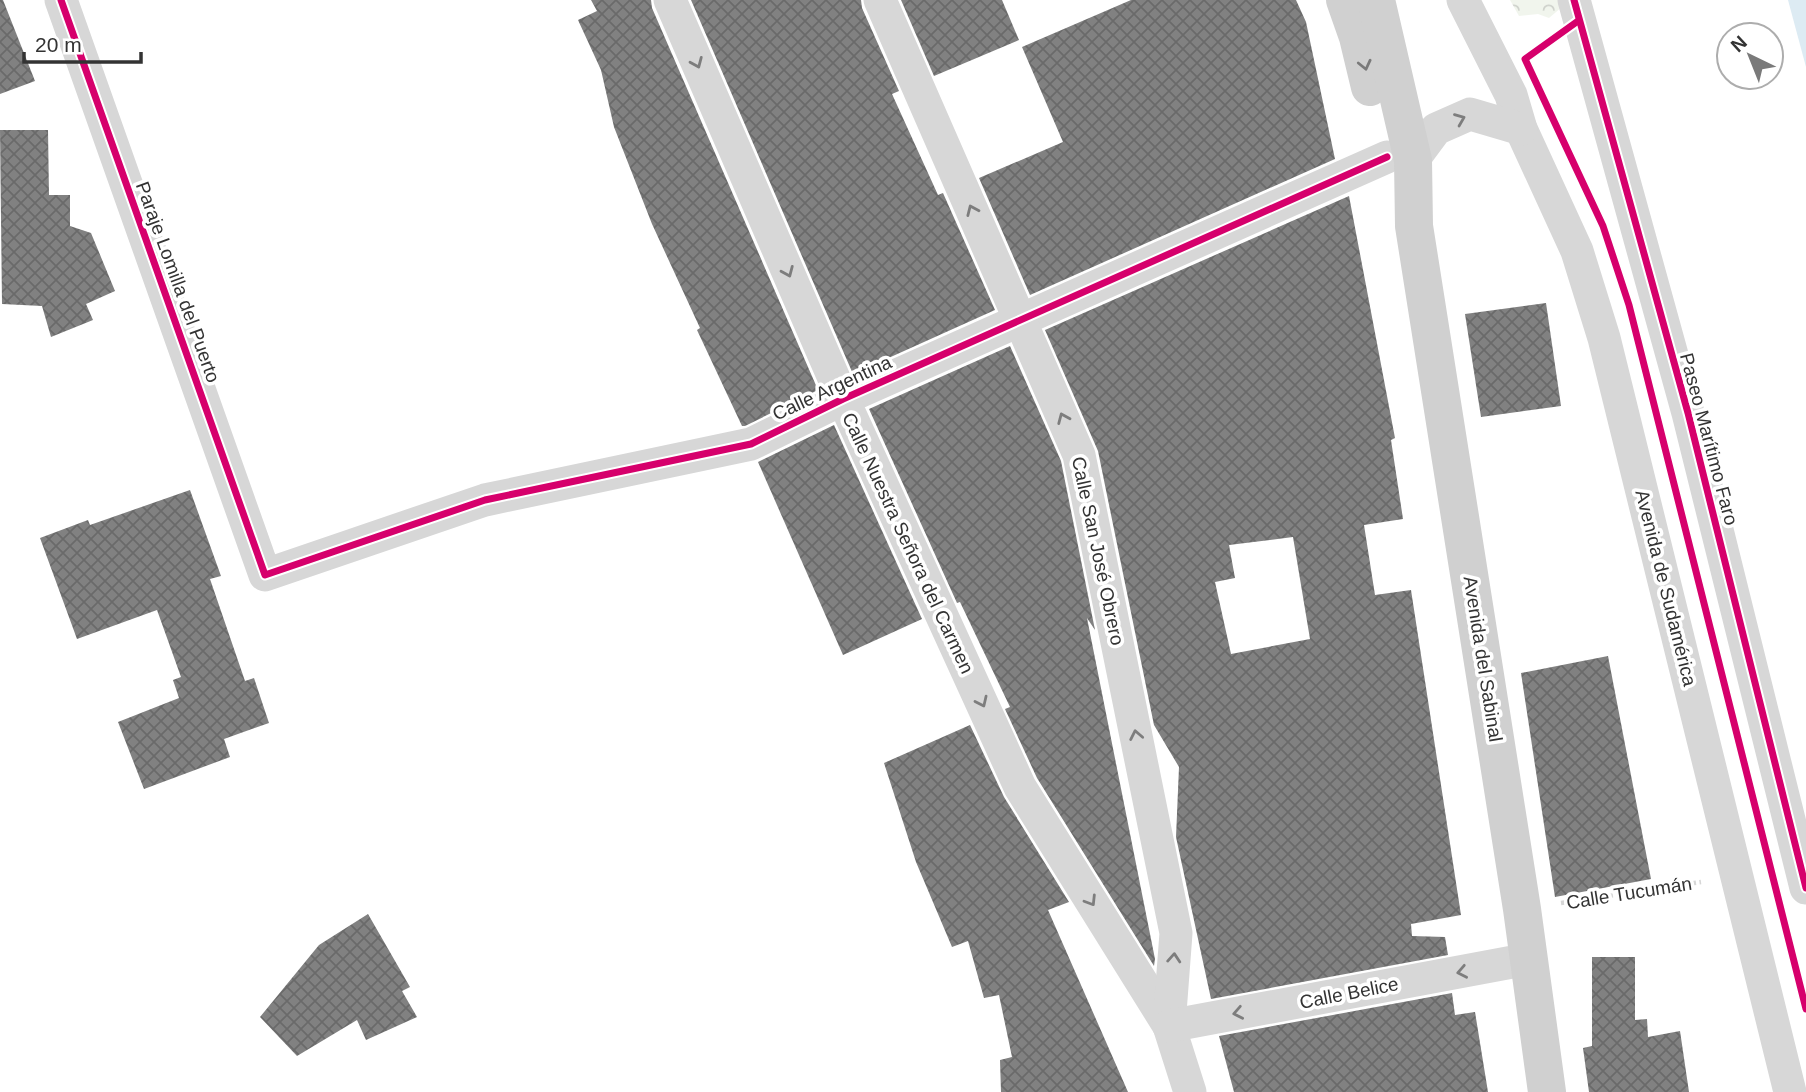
<svg xmlns="http://www.w3.org/2000/svg" width="1806" height="1092" font-family="Arial,sans-serif">
	<style>
		.forest { fill: url(#forest-crowns) }
		.water { fill: #ddebf3 }
		.building { fill: url(#building-cross-hatch); fill-rule: evenodd }
		.lines { fill: none; stroke-linecap: round; stroke-linejoin: round }
		.path { stroke: #d6d6d6; stroke-width: 4.5; stroke-dasharray: 3.5 3.5; stroke-linecap: butt }
		.street { stroke: #d7d7d7; stroke-width: 33 }
		.secondary { stroke: #d0d0d0; stroke-width: 38 }
		.cycleway-casing { stroke: #fff; stroke-width: 11 }
		.cycleway { stroke: #d6006c; stroke-width: 7 }
		.oneway { stroke: #7d7d7d }
		.oneway2 { stroke: #7a7a7a }
		.labels { text-anchor: middle; dominant-baseline: central; stroke-width: 7; stroke-linejoin: round; paint-order: stroke }
		.street-label { font-size: 19px; fill: #333; stroke: #fff }
	</style>
	<defs>
		<pattern id="forest-crowns" width="20" height="18" patternUnits="userSpaceOnUse" patternTransform="scale(1.75)"><rect width="20" height="18" fill="#f1f5ed"/><path d="M2 6a3 3 0 1 1 6 0M12 15a3 3 0 1 1 6 0" fill="none" stroke="#cfd2cc"/></pattern>
		<pattern id="building-cross-hatch" width="8" height="8" patternUnits="userSpaceOnUse" patternTransform="scale(1.75)"><rect width="8" height="8" fill="#818181"/><path d="M0 0l8 8M0 8l8-8" fill="none" stroke="#6a6a6a"/></pattern>
	</defs>
	<rect width="100%" height="100%" fill="#fff"/>
	<path class="forest" d="M1510 0H1561L1562 7 1549 18 1538 14 1519 16Z"/>
	<path class="water" d="M1788 0H1806V67Z"/>
	<g class="building">
		<path d="M0 0H3L35 81 0 94Z"/>
		<path d="M591 0H651L652 8 818 390 745 426H742L697 330 700 328 652 224 614 127 601 70 578 20 597 11Z"/>
		<path d="M691 0H861L862 8 899 91 892 94 938 195 943 193 995 310 853 374Z"/>
		<path d="M901 0H1002L1019 40 934 76Z"/>
		<path d="M1131 0H1296L1306 22 1335 159 1030 295 979 178 1063 142 1022 47Z"/>
		<path d="M0 130H48L49 195H70V226L91 233 115 291 86 304 93 320 51 337 42 306 2 304Z"/>
		<path d="M1349 196 1395 438 1391 440 1403 519 1364 525 1375 595 1411 590 1461 915 1411 924 1412 936 1445 937 1448 955 1211 999 1176 837 1179 767 1154 725 1098 451 1045 330ZM1293 537 1310 639 1231 654 1215 582 1235 578 1229 545Z"/>
		<path d="M1546 303 1561 406 1481 417 1465 314Z"/>
		<path d="M1010 346 1061 461 1095 630 1087 618 1155 959 1154 966 1037 778 1005 709 1010 707 960 602 957 603 869 409Z"/>
		<path d="M834 425 922 619 843 655 758 462Z"/>
		<path d="M190 490 221 576 210 579 245 681 254 678 269 723 224 739 230 757 144 789 118 722 179 698 173 680 181 677 157 610 77 639 40 538 88 520 90 525Z"/>
		<path d="M1608 656 1651 879 1555 897 1521 673Z"/>
		<path d="M970 725 1004 797 1069 902 1048 910 1128 1092H1001L1000 1060 1012 1057 999 995 984 998 968 941 952 947 916 862 884 763Z"/>
		<path d="M368 914 410 987 402 991 417 1017 366 1040 357 1020 297 1056 260 1017 319 945Z"/>
		<path d="M1592 957H1635V1020L1647 1019 1648 1037 1680 1031 1689 1092H1589L1583 1048 1592 1046Z"/>
		<path d="M1452 993 1455 1015 1475 1012 1488 1092H1234L1219 1036Z"/>
	</g>
	<g class="lines">
		<path class="path" d="M1561 903 1701 882"/>
		<g class="street">
			<path d="M61 0 265 575 485 500 751 444 843 399 1387 157"/>
			<path d="M670 0 843 399 1020 787 1169 1026"/>
			<path d="M880 0 1079 455 1176 933 1169 1026 1190 1092"/>
			<path d="M1463 0 1511 95 1521 129 1577 251 1604 338 1790 1092"/>
			<path d="M1574 0 1688 413 1806 888"/>
			<path d="M1413 160 1436 129 1470 114 1521 129"/>
			<path d="M1169 1026 1529 959"/>
		</g>
		<g class="secondary">
			<path d="M1345 0 1358 37 1370 87"/>
			<path d="M1376 0 1413 160 1414 226 1522 909 1547 1092"/>
		</g>
		<g class="cycleway-casing">
			<g id="cycleway">
				<path d="M61 0 265 575 485 500 751 444 843 399 1387 157"/>
				<path d="M1574 0 1688 413 1806 888"/>
				<path d="M1578 21 1525 59 1603 226 1629 305 1806 1009"/>
			</g>
		</g>
		<use href="#cycleway" class="cycleway"/>
	</g>
	<defs><path id="oneway-chevron" d="M-2-3.5L2.5 0L-2 3.5" fill="none" stroke-width="1.6" stroke-linecap="round" stroke-linejoin="round" transform="scale(1.75)"/></defs>
	<g class="oneway">
		<use href="#oneway-chevron" transform="translate(697 63) rotate(67)"/>
		<use href="#oneway-chevron" transform="translate(1460 119) rotate(-22)"/>
		<use href="#oneway-chevron" transform="translate(972 210) rotate(-114)"/>
		<use href="#oneway-chevron" transform="translate(788 272) rotate(67)"/>
		<use href="#oneway-chevron" transform="translate(1063 418) rotate(-113)"/>
		<use href="#oneway-chevron" transform="translate(982 702) rotate(65)"/>
		<use href="#oneway-chevron" transform="translate(1136 735) rotate(-101)"/>
		<use href="#oneway-chevron" transform="translate(1091 901) rotate(58)"/>
		<use href="#oneway-chevron" transform="translate(1174 958) rotate(-86)"/>
		<use href="#oneway-chevron" transform="translate(1462 972) rotate(169)"/>
		<use href="#oneway-chevron" transform="translate(1238 1013) rotate(169)"/>
	</g>
	<use class="oneway2" href="#oneway-chevron" transform="translate(1365 65) rotate(77)"/>
	<g class="labels">
		<g class="street-label">
			<text transform="translate(178 282) rotate(70)">Paraje Lomilla del Puerto</text>
			<text transform="translate(832 388) rotate(-25)">Calle Argentina</text>
			<text transform="translate(1709 439) rotate(75)">Paseo Marítimo Faro</text>
			<text transform="translate(908 543) rotate(65)">Calle Nuestra Señora del Carmen</text>
			<text transform="translate(1098 551) rotate(78)">Calle San José Obrero</text>
			<text transform="translate(1666 588) rotate(76)">Avenida de Sudamérica</text>
			<text transform="translate(1483 659) rotate(81)">Avenida del Sabinal</text>
			<text transform="translate(1629 893) rotate(-9)">Calle Tucumán</text>
			<text transform="translate(1349 993) rotate(-11)">Calle Belice</text>
		</g>
	</g>
	<g transform="translate(1750 56) rotate(317)"><circle r="33" fill="#ffffff" stroke="#adadad" stroke-width="2"/>
	<path d="M0-5L12 26L0 18L-12 26Z" fill="#7a7a7a"/>
	<text y="-10" font-size="19" font-weight="bold" text-anchor="middle" fill="#333333">N</text>
	</g>
	<path d="M24 52v10h117v-10" fill="none" stroke="#333333" stroke-width="3.5"/>
	<text x="35" y="52" font-size="21" fill="#333333" stroke="#ffffff" stroke-width="5" paint-order="stroke">20 m</text>
</svg>
